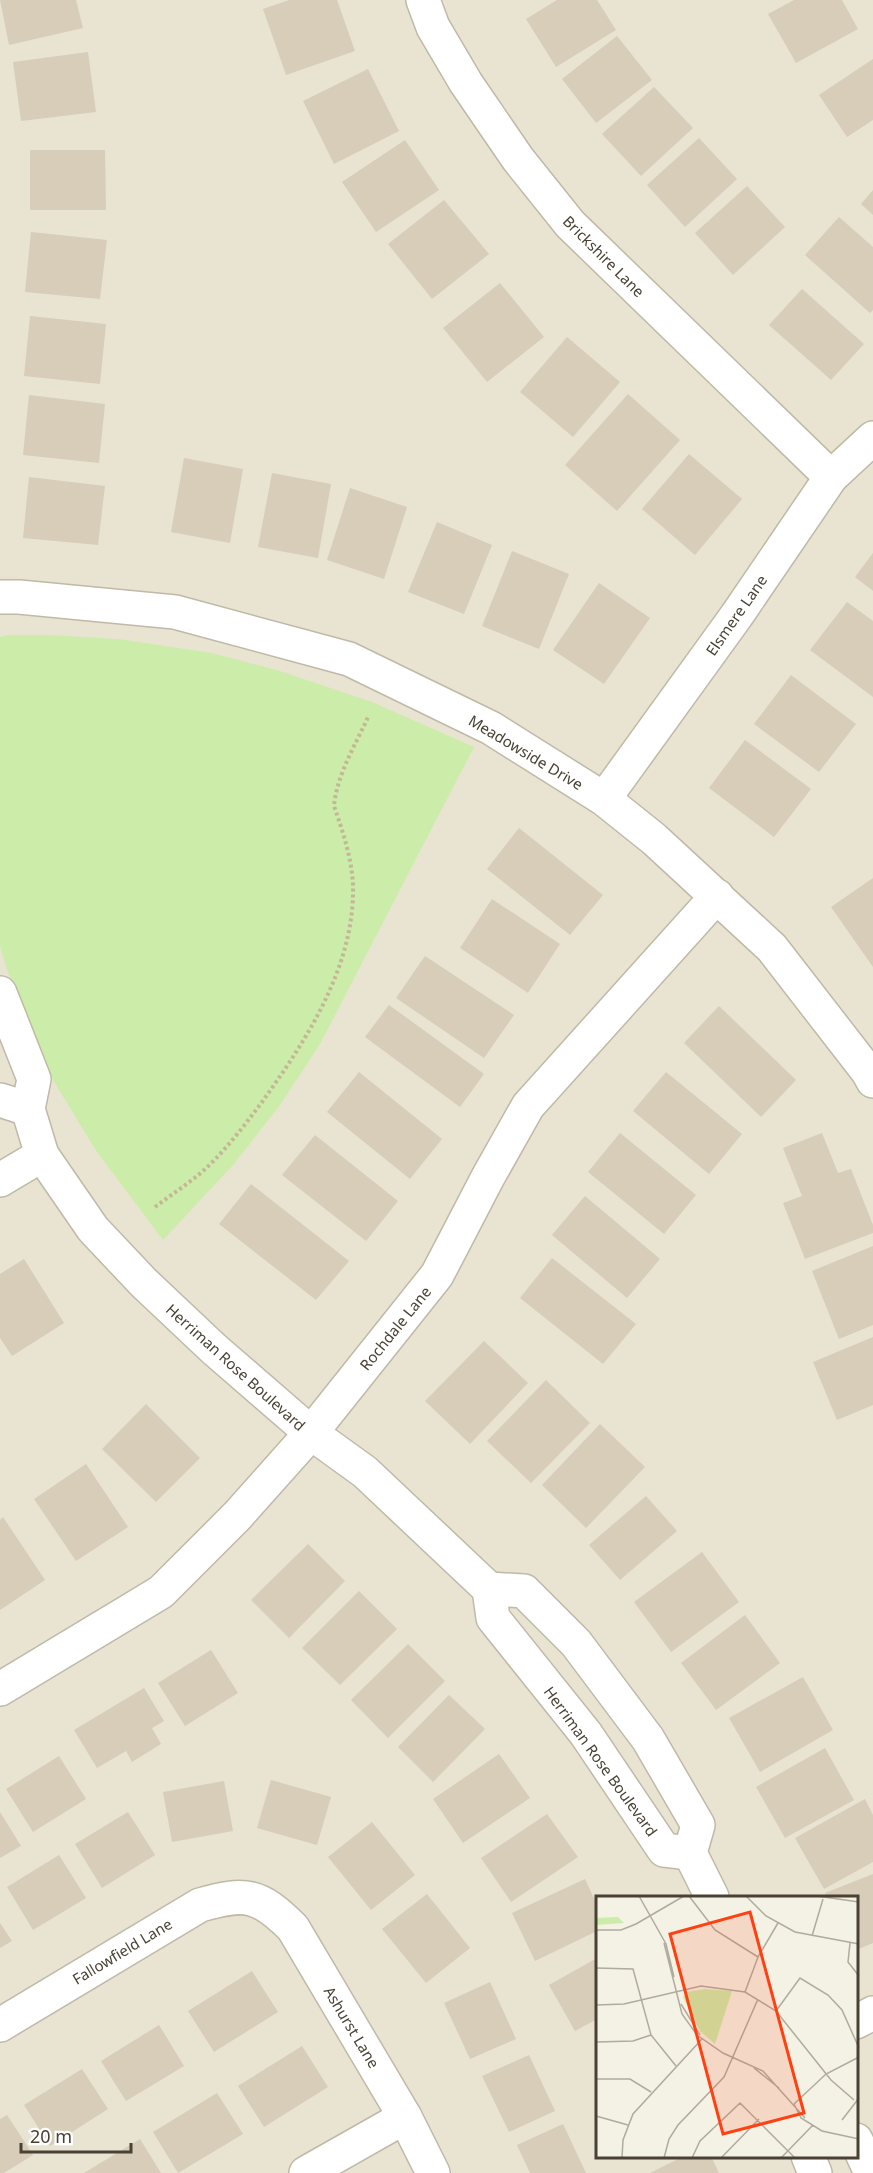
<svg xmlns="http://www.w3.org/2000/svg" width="873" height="2173" font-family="'Noto Sans',sans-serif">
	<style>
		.residential { fill: #e9e3d2; fill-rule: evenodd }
		.green { fill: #cbeda9 }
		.building { fill: #d7cdb9 }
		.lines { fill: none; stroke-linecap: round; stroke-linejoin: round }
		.minor-casing { stroke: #c1b9a7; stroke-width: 36 }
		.path { stroke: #c4b696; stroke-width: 4; stroke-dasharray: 3 3; stroke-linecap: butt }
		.minor { stroke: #fff; stroke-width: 33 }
		.labels { text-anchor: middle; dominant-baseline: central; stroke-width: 6; stroke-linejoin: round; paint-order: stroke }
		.street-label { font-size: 15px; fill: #484134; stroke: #fff }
		.inset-road { fill: none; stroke: #afab9e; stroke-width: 1.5 }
		.view { fill: #ff4112; fill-opacity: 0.15; stroke: #ff4112; stroke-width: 3 }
		.inset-edge { fill: none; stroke: #484134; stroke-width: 3 }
	</style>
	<rect width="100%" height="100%" fill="#f4f1e5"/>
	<path class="residential" d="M0 0H873V2173H0ZM597 1897H856V2156H597Z"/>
	<path class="green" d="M7 635H48L118 639 212 653 280 671 372 702 474 747 320 1044 280 1105 234 1164 163 1240 97 1152 42 1062 6 967 0 946V637Z"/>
	<g class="building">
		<path d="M0 0H76L83 28 9 45Z"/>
		<path d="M289 0H337L355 51 286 75 263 9Z"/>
		<path d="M557 0H597L616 30 556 67 526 19Z"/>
		<path d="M794 0H842L858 29 796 63 768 14Z"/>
		<path d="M617 36 652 80 596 123 562 79Z"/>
		<path d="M88 52 96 112 21 121 13 62Z"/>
		<path d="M873 59V120L847 137 819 95Z"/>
		<path d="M368 69 399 131 334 164 303 101Z"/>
		<path d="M654 87 693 128 641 176 602 134Z"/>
		<path d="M699 138 737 179 685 227 647 185Z"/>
		<path d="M405 140 439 190 376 232 342 182Z"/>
		<path d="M30 150H105L106 210H30Z"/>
		<path d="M747 186 785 227 733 275 695 233Z"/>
		<path d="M873 190V215L861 204Z"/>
		<path d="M444 200 489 254 432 299 388 244Z"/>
		<path d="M839 217 873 247V310L870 313 805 255Z"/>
		<path d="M31 232 107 240 100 299 25 292Z"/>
		<path d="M500 283 544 337 487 382 443 328Z"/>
		<path d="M802 289 864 344 831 380 769 325Z"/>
		<path d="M30 316 106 324 100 384 24 376Z"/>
		<path d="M567 337 620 382 573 437 520 392Z"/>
		<path d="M628 394 680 440 617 511 565 465Z"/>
		<path d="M29 395 105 404 99 463 23 455Z"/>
		<path d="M689 454 742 499 695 555 642 509Z"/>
		<path d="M184 458 243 469 230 543 171 532Z"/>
		<path d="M272 473 331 484 318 558 258 547Z"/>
		<path d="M29 477 105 486 98 545 23 538Z"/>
		<path d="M350 488 407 507 384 579 327 560Z"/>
		<path d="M437 522 492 545 464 614 408 592Z"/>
		<path d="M512 551 569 574 539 649 482 626Z"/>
		<path d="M873 553V591L855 577Z"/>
		<path d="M599 583 650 618 604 684 553 650Z"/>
		<path d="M847 602 873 621V697L810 650Z"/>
		<path d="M791 675 856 724 819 772 754 724Z"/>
		<path d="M745 740 811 789 774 837 709 788Z"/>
		<path d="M519 828 603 895 570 935 487 869Z"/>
		<path d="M873 878V967L831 907Z"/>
		<path d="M492 899 560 944 528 993 460 948Z"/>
		<path d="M425 956 514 1015 484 1058 396 998Z"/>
		<path d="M389 1005 484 1074 460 1107 365 1037Z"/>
		<path d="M719 1006 796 1080 761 1117 684 1043Z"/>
		<path d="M359 1072 442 1139 410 1179 327 1112Z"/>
		<path d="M666 1072 742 1134 709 1174 633 1111Z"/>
		<path d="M620 1133 696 1195 664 1234 588 1172Z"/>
		<path d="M822 1133 838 1173 851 1169 873 1225V1233L805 1259 783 1203 802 1196 783 1148Z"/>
		<path d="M315 1135 398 1201 366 1241 282 1175Z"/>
		<path d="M251 1184 349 1261 316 1300 219 1224Z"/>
		<path d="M585 1196 660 1259 627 1298 552 1235Z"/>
		<path d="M873 1246V1325L839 1339 812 1271Z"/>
		<path d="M552 1258 636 1324 603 1364 520 1298Z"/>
		<path d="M24 1259 64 1323 12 1356 0 1338V1274Z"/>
		<path d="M873 1337V1405L837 1420 813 1362Z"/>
		<path d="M484 1341 528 1383 470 1444 425 1401Z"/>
		<path d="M546 1380 590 1423 531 1483 487 1441Z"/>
		<path d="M146 1404 200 1458 156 1502 102 1449Z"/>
		<path d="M600 1424 645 1467 586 1528 542 1485Z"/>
		<path d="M86 1464 128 1527 76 1561 34 1499Z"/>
		<path d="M646 1496 677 1531 620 1580 589 1545Z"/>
		<path d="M3 1517 45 1580 0 1610V1520Z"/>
		<path d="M308 1544 345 1581 289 1638 251 1600Z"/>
		<path d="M702 1552 739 1602 671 1652 634 1602Z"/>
		<path d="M359 1591 397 1629 340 1685 302 1648Z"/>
		<path d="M745 1615 780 1663 716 1710 681 1663Z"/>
		<path d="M408 1644 445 1681 388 1738 351 1700Z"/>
		<path d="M211 1650 238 1693 185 1726 158 1683Z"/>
		<path d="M803 1677 833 1730 760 1772 729 1718Z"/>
		<path d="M144 1688 164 1721 152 1728 161 1744 132 1762 126 1751 97 1768 74 1730Z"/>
		<path d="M449 1695 485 1729 433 1782 398 1747Z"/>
		<path d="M825 1748 854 1800 785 1838 756 1787Z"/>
		<path d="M499 1754 530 1798 463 1843 433 1799Z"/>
		<path d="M59 1756 86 1799 33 1832 6 1789Z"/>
		<path d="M271 1780 331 1797 317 1845 257 1828Z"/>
		<path d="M224 1781 233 1831 172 1842 163 1792Z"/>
		<path d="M865 1799 873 1815V1862L824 1889 795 1838Z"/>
		<path d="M0 1812 21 1846 0 1858Z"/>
		<path d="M128 1812 155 1855 102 1888 75 1844Z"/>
		<path d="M547 1814 578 1857 511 1902 481 1858Z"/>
		<path d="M372 1822 415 1875 371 1910 328 1857Z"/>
		<path d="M59 1855 86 1898 33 1930 7 1887Z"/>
		<path d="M873 1874V1943L856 1950V1897H827L825 1893Z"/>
		<path d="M585 1879 597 1905V1931L535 1961 512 1913Z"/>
		<path d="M427 1894 470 1948 426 1983 382 1929Z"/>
		<path d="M0 1923 12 1941 0 1948Z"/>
		<path d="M597 1958V2019L575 2031 549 1985Z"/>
		<path d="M252 1971 278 2012 214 2052 188 2011Z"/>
		<path d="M490 1982 516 2039 470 2059 444 2003Z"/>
		<path d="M159 2025 184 2066 126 2101 101 2061Z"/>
		<path d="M302 2046 328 2087 264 2127 238 2086Z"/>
		<path d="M529 2055 555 2111 509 2132 482 2076Z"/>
		<path d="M82 2069 108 2109 50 2146 24 2105Z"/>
		<path d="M217 2093 243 2134 178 2173 153 2132Z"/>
		<path d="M7 2115 33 2155 4 2173H0V2119Z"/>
		<path d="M563 2124 586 2173H530L517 2145Z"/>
		<path d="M140 2139 161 2173H84Z"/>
		<path d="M684 2156H711L719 2173H650Z"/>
	</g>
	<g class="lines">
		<g class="minor-casing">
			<g id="minor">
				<path d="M423 0 433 27 466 83 518 159 570 224 831 477"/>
				<path d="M0 597H19L175 612 349 659 491 728 604 799 654 839 772 948 868 1072 873 1081"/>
				<path d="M604 799 737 615 831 477 873 438"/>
				<path d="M0 993 34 1079 28 1109 42 1155 93 1229 144 1283 214 1349 311 1433 365 1472 489 1589 493 1618 586 1734 664 1850 690 1853"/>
				<path d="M0 1100 28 1109"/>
				<path d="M0 1180 42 1155"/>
				<path d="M489 1589 524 1591 576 1643 648 1739 698 1825 690 1853 712 1897"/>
				<path d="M0 1689 161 1592 238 1515 311 1433 437 1275 488 1177 528 1106 717 896"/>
				<path d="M856 2022 873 2013"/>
				<path d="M0 2025 200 1905C246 1892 259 1894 293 1928L405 2117 433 2173"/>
				<path d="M856 2140 871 2173"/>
				<path d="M808 2156 815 2173"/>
				<path d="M306 2173 405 2117"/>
			</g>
		</g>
		<path class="path" d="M155 1207C171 1195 188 1184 203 1171 225 1151 244 1126 262 1102 305 1042 351 972 353 895 354 865 344 835 334 806 337 774 356 744 369 715"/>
		<use href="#minor" class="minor"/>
	</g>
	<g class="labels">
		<g class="street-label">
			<text transform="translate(604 256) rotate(45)">Brickshire Lane</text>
			<text transform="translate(736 615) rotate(-55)">Elsmere Lane</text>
			<text transform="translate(526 752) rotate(31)">Meadowside Drive</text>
			<text transform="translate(395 1328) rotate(-51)">Rochdale Lane</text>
			<text transform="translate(236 1367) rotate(42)">Herriman Rose Boulevard</text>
			<text transform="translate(601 1761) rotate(54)">Herriman Rose Boulevard</text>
			<text transform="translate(122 1951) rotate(-31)">Fallowfield Lane</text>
			<text transform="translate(352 2027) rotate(59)">Ashurst Lane</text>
		</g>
	</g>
	<g transform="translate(596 1896)">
		<rect width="262" height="262" fill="#f4f1e5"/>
		<path d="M22 21 28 27 0 29V22ZM109 93 136 95 119 148 104 135 87 101 90 96Z" fill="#cbeda9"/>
		<path class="inset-road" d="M43 0 70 48 78 81M93 0 119 34 162 61M150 0 170 20 199 36 263 48M221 0 263 6M0 34H25L40 28 88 0M216 40 227 3M68 47 86 118 101 139 127 157 167 175 209 222M254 47 252 66 263 80M0 72 37 73 55 139 80 170M149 96 162 61 182 27M85 108 104 139M0 109 28 108 105 90 149 96 180 115 235 184 258 204M180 115 204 82 232 99 246 114 263 152M0 146 37 145 55 139M158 172 183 192M0 183H34L55 196M198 208 230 178 263 161M198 208 205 222 226 235 263 243M0 220 32 229M246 224 263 202M26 262 27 244 37 218 106 143M68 262 73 243 82 229 128 181 162 103M96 262 104 245 144 207 199 262M125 262 163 223M185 262 217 229"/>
		<path class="view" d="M154 16 208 217 127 238 74 38Z"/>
		<rect width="262" height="262" class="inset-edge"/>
	</g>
	<path d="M21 2143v9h110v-9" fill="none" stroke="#484134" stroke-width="3"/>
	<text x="30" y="2143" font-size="18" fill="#484134" stroke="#ffffff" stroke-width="4.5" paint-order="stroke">20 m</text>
</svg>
